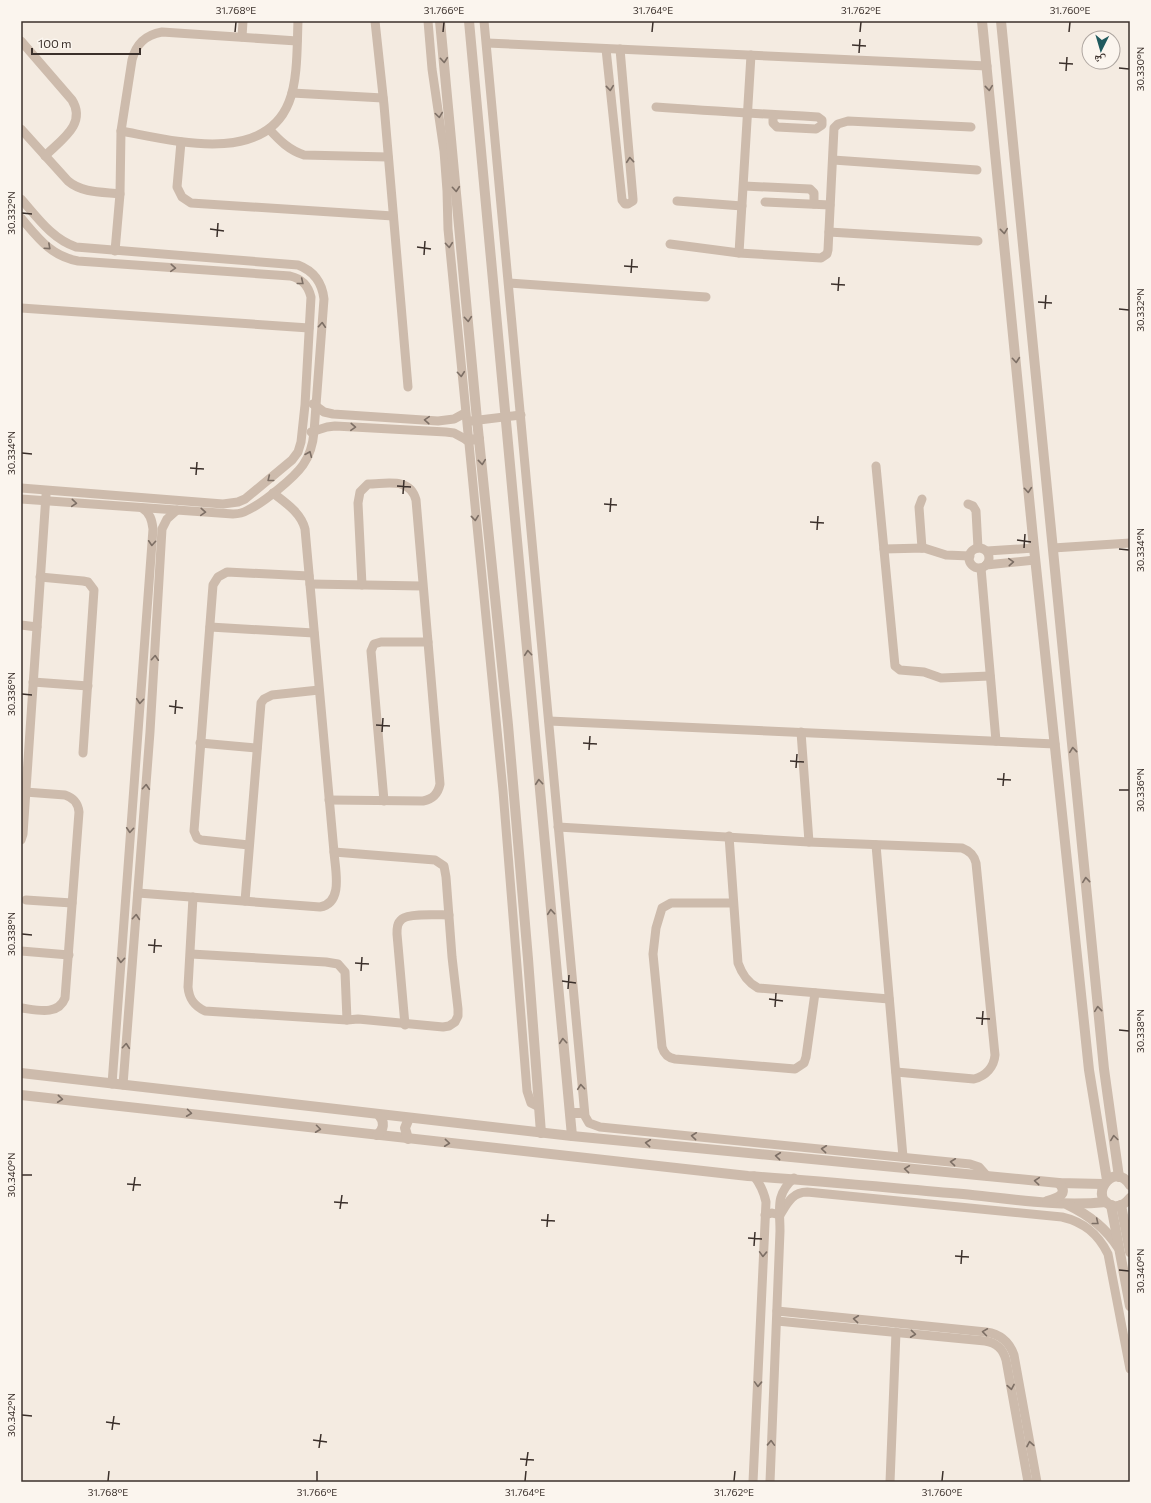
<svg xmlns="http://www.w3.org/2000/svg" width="1151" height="1503" font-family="Commissioner,'Noto Naskh Arabic',sans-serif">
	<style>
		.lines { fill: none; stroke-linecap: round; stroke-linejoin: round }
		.minor { stroke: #cdbbac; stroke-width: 9 }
		.tertiary { stroke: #cdbbac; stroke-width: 10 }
		.oneway { stroke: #7d6f65 }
		.ticks { fill: none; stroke: #3b302b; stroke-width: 1.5 }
		.neatline { fill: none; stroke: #3b302b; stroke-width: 1.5 }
		.ticks-label { font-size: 10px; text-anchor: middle; fill: #3b302b }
	</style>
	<rect width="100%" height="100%" fill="#f4ebe1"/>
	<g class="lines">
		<g class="minor">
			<path d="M375 21 384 105 408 387"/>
			<path d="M428 21 432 69 444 151 447 191 448 229 503 791 527 1091 531 1103 539 1107"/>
			<path d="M484 21 585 1116 589 1123 600 1127 970 1164 979 1167 987 1176"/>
			<path d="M242 37 243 21"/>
			<path d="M21 41 72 100C87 124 61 140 45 156"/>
			<path d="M487 43 987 66"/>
			<path d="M606 49 622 200 625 204H628L633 201V199L620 49"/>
			<path d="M292 93 383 98"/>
			<path d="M656 107C710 111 764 114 818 117L822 120V125L816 129 777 127 773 123V115"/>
			<path d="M21 129 68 181C82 193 102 192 120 194"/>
			<path d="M269 129C280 141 289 150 304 155L388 157"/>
			<path d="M121 131C171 140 264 166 289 102 298 80 297 45 298 21"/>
			<path d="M181 142 177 187 182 197 191 203 393 216"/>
			<path d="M833 160 977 170"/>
			<path d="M744 186 810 189 814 193V204"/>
			<path d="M21 199C37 217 52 239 76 247L298 265C314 271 322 282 324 299L314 432C313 444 310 455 303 465 294 478 263 503 248 510 243 513 238 514 233 514L21 499"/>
			<path d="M677 201 742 206"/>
			<path d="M765 202 830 205"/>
			<path d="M21 218C39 239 51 256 78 261L290 276C302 279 308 285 311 297L305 405 301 442 298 452 292 460 245 499 238 502 223 504 21 488"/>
			<path d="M829 232 978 241"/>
			<path d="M670 244 739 253 821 258 827 254 828 250 834 128 838 124 848 121 971 127"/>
			<path d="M115 251 120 194 121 131 132 60C136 44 145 35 162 32L297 41"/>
			<path d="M739 253 751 55"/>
			<path d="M509 283 706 297"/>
			<path d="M21 308 309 328"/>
			<path d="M313 404 324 412 333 414 438 421 454 419 465 413"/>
			<path d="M471 421 521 415"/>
			<path d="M311 432 327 427 335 426 446 432 454 433 467 440"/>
			<path d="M876 466 895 666 900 670 924 672 941 678 990 676"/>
			<path d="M968 504 973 506 976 511 978 548"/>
			<path d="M922 548 919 507 922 499"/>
			<path d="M1053 548 1130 543"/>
			<circle cx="979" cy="558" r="10"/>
			<path d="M884 549 924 548 946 555 970 556"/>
			<path d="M987 551 1034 548"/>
			<path d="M986 565 1035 560"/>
			<path d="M981 568 996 741"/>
			<path d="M40 577 83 581 88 582 94 590 83 753"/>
			<path d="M310 584 422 586"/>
			<path d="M21 625 37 627"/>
			<path d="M210 627 314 633"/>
			<path d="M33 682 88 686"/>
			<path d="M549 721 1055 744"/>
			<path d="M801 732 809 842"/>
			<path d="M200 743 257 748"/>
			<path d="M329 800 423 801C433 799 438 794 440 784L416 500C410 477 387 484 368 484L360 492 358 503 362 585"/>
			<path d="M384 801 371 651 374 644 381 642H428"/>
			<path d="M558 827 809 842 962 848C970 851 974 855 976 863L995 1055C994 1067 986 1076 974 1079L896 1072"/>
			<path d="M729 836 738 963C742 974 747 982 758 988L889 999"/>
			<path d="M21 840 23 834 46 495"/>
			<path d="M249 845 201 840 197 838 194 831 213 585 218 577 227 572 309 576"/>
			<path d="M876 845 903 1157"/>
			<path d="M138 893 320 907C344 903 335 869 334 852L305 529C301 513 286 503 273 493"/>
			<path d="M193 897 188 987C189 999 194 1006 205 1011L347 1020 358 1019 443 1027 449 1026 455 1022 458 1016V1009L452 957 446 877 444 866 435 860 334 852"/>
			<path d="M26 900 72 903"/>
			<path d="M245 901 261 703 264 699 272 695 319 690"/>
			<path d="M733 903H671L662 908 656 928 653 954 662 1047C664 1054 669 1058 675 1059L795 1069 804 1063 806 1057 815 993"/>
			<path d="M21 951 69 955"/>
			<path d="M191 954 326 962 338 964 345 972 347 1020"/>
			<path d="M21 1008C37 1010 58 1016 65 998L79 812C78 803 74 798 65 795L25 792"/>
			<path d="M405 1025 397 934C397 928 397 923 402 919 409 913 438 915 449 915"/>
			<path d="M112 1084 153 529C152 520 150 513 142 508"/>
			<path d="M123 1085 150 732 162 529 167 519 177 510"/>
			<path d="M765 1215 772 1213 780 1215C787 1204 792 1192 807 1192L1062 1217C1084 1222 1098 1234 1108 1254L1130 1369"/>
			<path d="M777 1311 986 1332C1000 1334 1009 1341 1014 1355L1037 1482"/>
			<path d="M777 1321 985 1341C997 1343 1003 1349 1006 1360L1028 1482"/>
			<path d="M753 1482 766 1202C764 1192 761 1185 754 1176"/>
			<path d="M770 1482 780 1231C780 1208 775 1195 794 1178"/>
			<path d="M890 1482 896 1332"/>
		</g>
		<g class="tertiary">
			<path d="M440 21 477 420 508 725 528 959 541 1133"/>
			<path d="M469 21 572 1136"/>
			<path d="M982 21 1034 548 1089 1070 1107 1180"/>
			<path d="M1001 21 1104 1069 1119 1177"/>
			<path d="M467 440 479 439"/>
			<path d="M21 1073 572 1136 1059 1183 1103 1184"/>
			<path d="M21 1095 748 1176C820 1181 892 1188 963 1194 1011 1199 1059 1207 1106 1202"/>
			<path d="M570 1113H584"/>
			<path d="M377 1135C384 1130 385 1122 379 1115"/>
			<path d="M408 1139 405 1128 409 1118"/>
			<path d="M1130 1185C1113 1158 1086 1201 1114 1206 1121 1207 1126 1203 1130 1198"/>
			<path d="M1047 1201C1057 1198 1069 1195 1059 1183"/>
			<path d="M1068 1205C1089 1215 1105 1227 1118 1247"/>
			<path d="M1111 1205 1130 1306"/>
			<path d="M1121 1205 1130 1252"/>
		</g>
	</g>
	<defs><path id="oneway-chevron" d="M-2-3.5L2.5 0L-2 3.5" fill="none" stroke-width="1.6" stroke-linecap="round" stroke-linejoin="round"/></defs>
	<g class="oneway">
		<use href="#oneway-chevron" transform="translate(444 60) rotate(85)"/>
		<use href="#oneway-chevron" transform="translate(610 88) rotate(84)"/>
		<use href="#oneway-chevron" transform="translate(989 88) rotate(84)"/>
		<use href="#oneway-chevron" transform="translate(439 115) rotate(82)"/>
		<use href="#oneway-chevron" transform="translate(630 160) rotate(-95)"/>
		<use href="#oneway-chevron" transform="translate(456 189) rotate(85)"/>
		<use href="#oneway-chevron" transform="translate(1004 231) rotate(84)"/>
		<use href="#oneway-chevron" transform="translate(449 245) rotate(85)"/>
		<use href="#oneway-chevron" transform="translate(48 247) rotate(42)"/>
		<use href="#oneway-chevron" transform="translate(173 268) rotate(4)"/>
		<use href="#oneway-chevron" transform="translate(301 282) rotate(39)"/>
		<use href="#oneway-chevron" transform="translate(468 319) rotate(85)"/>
		<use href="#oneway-chevron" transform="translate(322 325) rotate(-86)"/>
		<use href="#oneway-chevron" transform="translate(1016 360) rotate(85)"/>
		<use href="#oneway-chevron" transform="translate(461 374) rotate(85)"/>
		<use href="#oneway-chevron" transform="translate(427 420) rotate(-176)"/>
		<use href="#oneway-chevron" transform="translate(353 427) rotate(3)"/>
		<use href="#oneway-chevron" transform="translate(309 454) rotate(-67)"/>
		<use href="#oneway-chevron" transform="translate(482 462) rotate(84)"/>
		<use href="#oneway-chevron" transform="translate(270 479) rotate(141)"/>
		<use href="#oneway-chevron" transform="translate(1028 490) rotate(85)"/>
		<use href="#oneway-chevron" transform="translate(74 503) rotate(5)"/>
		<use href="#oneway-chevron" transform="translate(203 512) rotate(4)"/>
		<use href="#oneway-chevron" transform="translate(475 518) rotate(84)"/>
		<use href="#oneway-chevron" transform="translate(152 543) rotate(94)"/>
		<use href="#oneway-chevron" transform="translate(1011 562) rotate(-4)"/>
		<use href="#oneway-chevron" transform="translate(528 653) rotate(-95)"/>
		<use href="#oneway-chevron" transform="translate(155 658) rotate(-86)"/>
		<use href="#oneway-chevron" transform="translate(140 701) rotate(94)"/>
		<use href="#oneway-chevron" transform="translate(1073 750) rotate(-96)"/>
		<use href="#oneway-chevron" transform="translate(539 782) rotate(-95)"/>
		<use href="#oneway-chevron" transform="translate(146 787) rotate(-86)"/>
		<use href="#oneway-chevron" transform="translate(130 830) rotate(94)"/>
		<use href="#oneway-chevron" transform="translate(1086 880) rotate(-96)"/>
		<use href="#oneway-chevron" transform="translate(551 912) rotate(-95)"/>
		<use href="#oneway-chevron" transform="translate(136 917) rotate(-85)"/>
		<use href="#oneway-chevron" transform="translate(121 960) rotate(94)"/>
		<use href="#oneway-chevron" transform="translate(1098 1009) rotate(-96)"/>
		<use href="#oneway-chevron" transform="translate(563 1041) rotate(-95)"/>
		<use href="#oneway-chevron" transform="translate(126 1046) rotate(-85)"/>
		<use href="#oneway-chevron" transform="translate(581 1087) rotate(-95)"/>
		<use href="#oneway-chevron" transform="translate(60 1099) rotate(6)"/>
		<use href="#oneway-chevron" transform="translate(189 1113) rotate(7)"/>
		<use href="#oneway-chevron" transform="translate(318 1129) rotate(7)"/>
		<use href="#oneway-chevron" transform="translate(694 1136) rotate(-174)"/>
		<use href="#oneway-chevron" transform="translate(1114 1138) rotate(-98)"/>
		<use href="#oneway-chevron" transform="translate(447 1143) rotate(6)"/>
		<use href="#oneway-chevron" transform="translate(648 1143) rotate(-174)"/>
		<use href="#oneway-chevron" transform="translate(824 1149) rotate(-174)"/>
		<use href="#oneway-chevron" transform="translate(778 1156) rotate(-174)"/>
		<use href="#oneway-chevron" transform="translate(953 1162) rotate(-174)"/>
		<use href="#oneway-chevron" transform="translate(907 1169) rotate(-174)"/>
		<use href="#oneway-chevron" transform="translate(1037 1181) rotate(-175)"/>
		<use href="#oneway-chevron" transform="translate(1096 1222) rotate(39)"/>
		<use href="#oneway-chevron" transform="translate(763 1254) rotate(92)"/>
		<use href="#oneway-chevron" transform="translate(856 1319) rotate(-174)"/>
		<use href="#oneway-chevron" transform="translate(985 1332) rotate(-172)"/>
		<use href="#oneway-chevron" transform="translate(913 1334) rotate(6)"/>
		<use href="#oneway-chevron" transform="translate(758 1384) rotate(92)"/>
		<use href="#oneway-chevron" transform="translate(1011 1387) rotate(80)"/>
		<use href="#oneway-chevron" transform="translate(771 1443) rotate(-88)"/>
		<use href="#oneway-chevron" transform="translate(1030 1444) rotate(-100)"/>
	</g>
	<path class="ticks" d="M235 32 236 22M443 32 444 22M652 32 653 22M860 32 861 22M1069 32 1070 22M852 45 866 46M859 53 860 39M1059 63 1073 64M1119 68 1129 69M1066 71 1067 57M22 213 32 214M210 229 224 231M217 237 218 223M417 247 431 249M424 255 425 241M624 266 638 267M631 273 632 259M831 284 845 285M838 291 839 277M1038 302 1052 303M1045 309 1046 295M1119 309 1129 310M22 453 32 454M190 468 204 469M196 475 197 462M397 486 411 487M403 494 404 480M604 504 617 505M610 512 611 498M810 522 824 523M817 530 818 516M1017 540 1031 542M1024 548 1025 534M1119 549 1129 550M22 694 32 695M169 706 183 708M175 714 176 700M376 725 390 726M382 732 383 718M583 743 597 744M589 750 590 736M790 761 804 762M796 768 797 754M997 779 1011 780M1003 786 1004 773M1119 790H1129M22 934 32 935M148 945 162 946M154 953 155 939M355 963 369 964M361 971 362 957M562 981 576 983M568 989 569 975M769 999 783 1001M775 1007 776 993M976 1018 990 1019M982 1025 983 1011M1119 1030 1129 1031M22 1175H32M127 1184 141 1185M133 1191 135 1177M334 1202 348 1203M340 1209 342 1195M541 1220 555 1221M547 1227 548 1214M748 1238 762 1239M754 1246 755 1232M955 1256 969 1257M961 1264 962 1250M1119 1270 1129 1271M22 1415 32 1416M106 1422 120 1424M112 1430 114 1416M313 1440 327 1442M319 1448 321 1434M520 1459 534 1460M526 1466 528 1452M108 1481 109 1471M317 1481V1471M525 1481 526 1471M734 1481 735 1471M942 1481 943 1471"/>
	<rect width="1151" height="1503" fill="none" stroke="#fbf5ee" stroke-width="44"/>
	<g transform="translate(1101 50) rotate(185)"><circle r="19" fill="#fbf5ee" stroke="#aea6a0"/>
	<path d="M0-3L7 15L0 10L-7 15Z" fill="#1f5a5e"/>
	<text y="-6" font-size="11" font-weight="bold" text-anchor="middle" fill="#3b302b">ش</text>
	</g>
	<path d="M32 48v6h108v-6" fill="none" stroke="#3b302b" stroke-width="2"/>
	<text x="38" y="48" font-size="12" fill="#3b302b" stroke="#fbf5ee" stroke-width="3" paint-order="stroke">100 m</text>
	<rect x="22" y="22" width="1107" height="1459" class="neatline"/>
	<g class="ticks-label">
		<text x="236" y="14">31.768°E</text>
		<text x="444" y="14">31.766°E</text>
		<text x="653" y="14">31.764°E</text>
		<text x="861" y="14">31.762°E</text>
		<text x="1070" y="14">31.760°E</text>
		<text transform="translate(1140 69) rotate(-90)" y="4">30.330°N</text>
		<text transform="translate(11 213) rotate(-90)" y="4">30.332°N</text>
		<text transform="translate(1140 310) rotate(-90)" y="4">30.332°N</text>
		<text transform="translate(11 453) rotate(-90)" y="4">30.334°N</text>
		<text transform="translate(1140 550) rotate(-90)" y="4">30.334°N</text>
		<text transform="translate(11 694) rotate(-90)" y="4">30.336°N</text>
		<text transform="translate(1140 790) rotate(-90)" y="4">30.336°N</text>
		<text transform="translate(11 934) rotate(-90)" y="4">30.338°N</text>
		<text transform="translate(1140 1031) rotate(-90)" y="4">30.338°N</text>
		<text transform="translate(11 1175) rotate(-90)" y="4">30.340°N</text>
		<text transform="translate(1140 1271) rotate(-90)" y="4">30.340°N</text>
		<text transform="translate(11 1415) rotate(-90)" y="4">30.342°N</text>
		<text x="108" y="1496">31.768°E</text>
		<text x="317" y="1496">31.766°E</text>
		<text x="525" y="1496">31.764°E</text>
		<text x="734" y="1496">31.762°E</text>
		<text x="942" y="1496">31.760°E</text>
	</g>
</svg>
